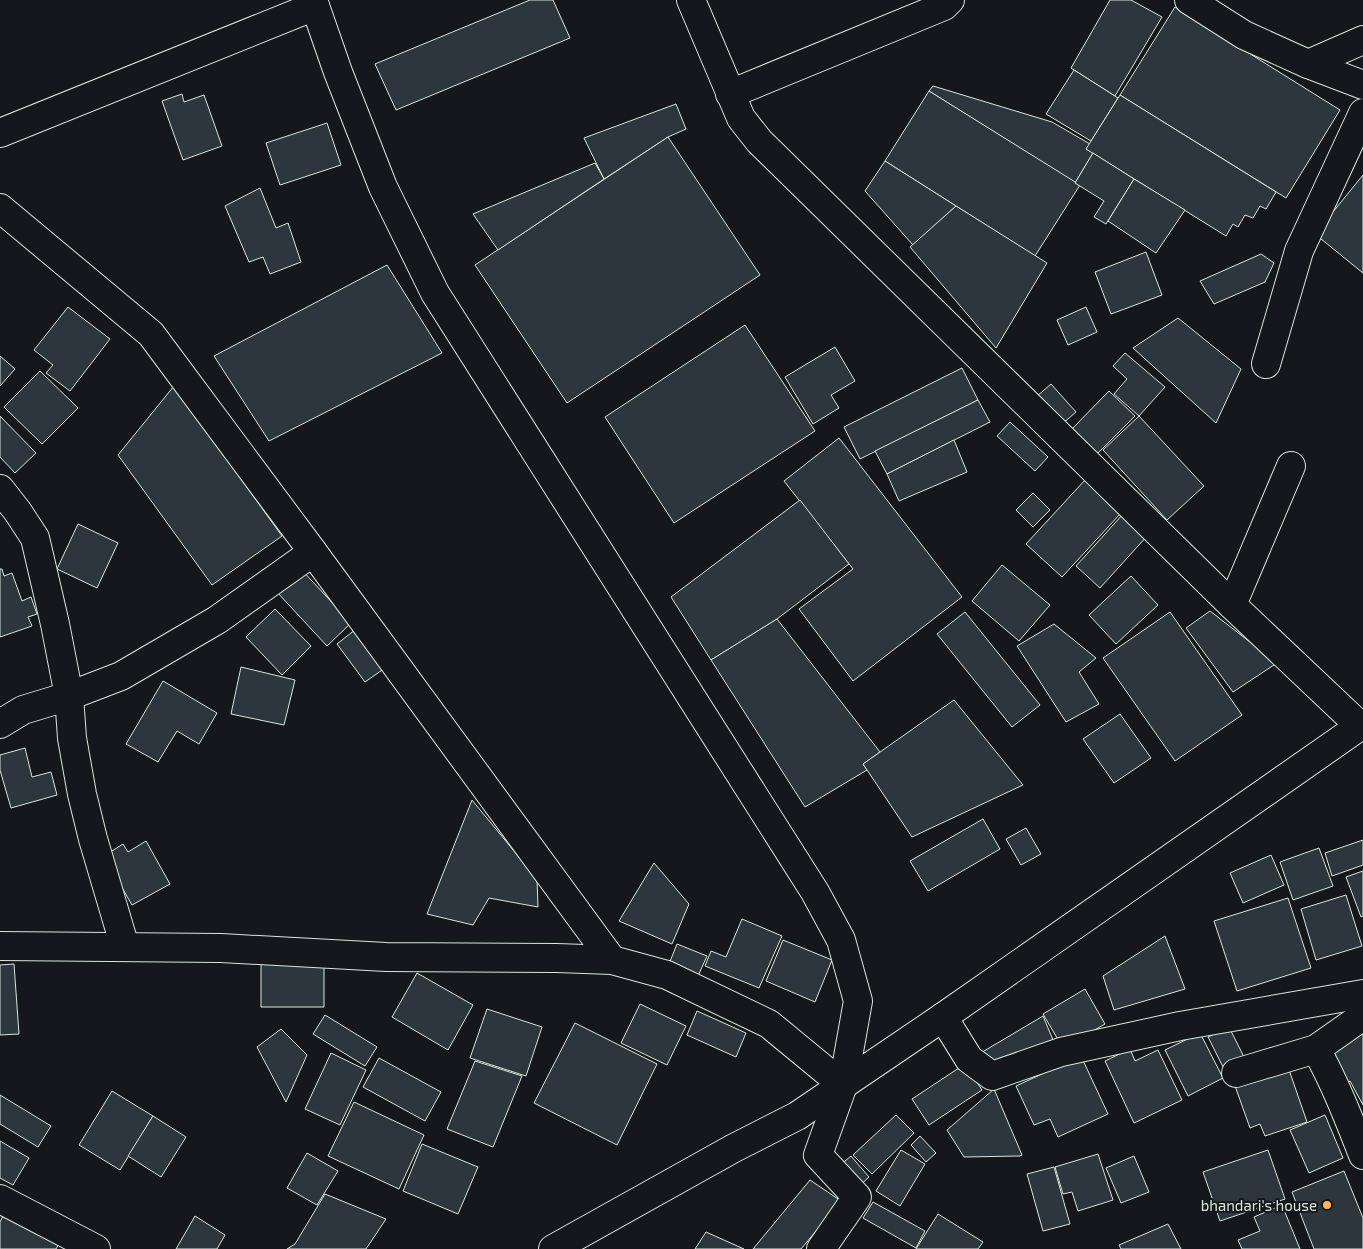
<svg xmlns="http://www.w3.org/2000/svg" width="1363" height="1249" font-family="'Exo 2',sans-serif">
	<style>
		.building { fill: #2c363c; stroke: #d8e6dc }
		.lines { fill: none; stroke-linecap: round; stroke-linejoin: round }
		.minor-casing { stroke: #d8e6dc; stroke-width: 30 }
		.major-casing { stroke: #d8e6dc; stroke-width: 30 }
		.minor { stroke: #14181c; stroke-width: 28 }
		.major { stroke: #14181c; stroke-width: 28 }
		.poi-dot { fill: #ffb74d; stroke: #14181c; stroke-width: 2 }
		.labels { text-anchor: middle; dominant-baseline: central; stroke-width: 4; stroke-linejoin: round; paint-order: stroke }
		.poi-label { font-size: 15px; fill: #d8e6dc; stroke: #14181c; text-anchor: end }
	</style>
	<rect width="100%" height="100%" fill="#14181c"/>
	<g class="building">
		<path d="M530 0H553L570 38 396 110 375 64Z"/>
		<path d="M1110 0H1131L1162 17 1115 96 1071 68Z"/>
		<path d="M1175 7 1340 110 1286 198 1120 95Z"/>
		<path d="M1074 70 1118 98 1091 141 1046 114Z"/>
		<path d="M933 86 1052 122 1090 144 1086 149 1093 153 1075 183 929 91Z"/>
		<path d="M929 91 1080 185 1035 256 885 161Z"/>
		<path d="M182 94 184 102 204 95 222 146 183 160 162 101Z"/>
		<path d="M1120 95 1276 192 1266 209 1260 206 1253 218 1245 215 1238 227 1233 224 1226 236 1086 149Z"/>
		<path d="M676 104 686 129 668 137 604 179 584 138Z"/>
		<path d="M327 123 341 165 280 185 266 143Z"/>
		<path d="M668 137 760 275 567 403 475 265Z"/>
		<path d="M1093 153 1134 179 1106 224 1094 217 1104 201 1075 183Z"/>
		<path d="M885 161 956 206 913 245 865 191Z"/>
		<path d="M595 163 604 179 498 250 473 214Z"/>
		<path d="M1363 175V273L1315 234Z"/>
		<path d="M1134 179 1185 210 1156 253 1108 221Z"/>
		<path d="M260 188 276 228 288 223 301 262 270 274 263 257 249 262 225 206Z"/>
		<path d="M956 206 1047 263 996 348 910 247Z"/>
		<path d="M1146 252 1162 295 1111 314 1095 272Z"/>
		<path d="M1261 254 1274 263 1265 282 1214 304 1200 281Z"/>
		<path d="M387 265 442 353 269 441 214 356Z"/>
		<path d="M68 307 110 339 70 391 46 373 53 365 34 350Z"/>
		<path d="M1086 307 1097 332 1068 345 1057 320Z"/>
		<path d="M1178 318 1241 369 1216 423 1133 348Z"/>
		<path d="M745 325 815 431 674 523 605 417Z"/>
		<path d="M835 347 855 381 831 395 839 408 813 424 785 377Z"/>
		<path d="M1125 353 1165 387 1139 416 1114 394 1127 379 1113 366Z"/>
		<path d="M0 356 15 369 0 386Z"/>
		<path d="M962 368 978 400 860 459 844 427Z"/>
		<path d="M40 371 78 408 42 444 4 407Z"/>
		<path d="M1051 384 1076 412 1061 425 1036 397Z"/>
		<path d="M174 386 282 536 212 585 118 455Z"/>
		<path d="M1109 391 1135 416 1094 457 1069 432Z"/>
		<path d="M978 400 990 422 887 474 875 451Z"/>
		<path d="M0 416 36 453 15 473 0 457Z"/>
		<path d="M1139 416 1204 486 1167 520 1103 450Z"/>
		<path d="M1010 422 1048 457 1035 471 997 436Z"/>
		<path d="M839 438 962 597 853 681 799 609 853 569 784 481Z"/>
		<path d="M954 440 967 472 899 501 887 474Z"/>
		<path d="M1085 480 1121 513 1062 577 1026 544Z"/>
		<path d="M1033 493 1050 510 1033 527 1016 510Z"/>
		<path d="M800 500 849 564 777 619 711 660 671 597Z"/>
		<path d="M1124 513 1148 535 1100 588 1076 566Z"/>
		<path d="M78 524 118 543 97 588 57 569Z"/>
		<path d="M1002 565 1050 605 1019 641 972 601Z"/>
		<path d="M300 568 351 623 327 646 276 591Z"/>
		<path d="M0 569H2L4 576 12 573 22 601 31 597 37 614 28 617 32 626 0 637Z"/>
		<path d="M1131 576 1158 605 1116 644 1089 615Z"/>
		<path d="M275 609 311 646 282 675 246 637Z"/>
		<path d="M1210 611 1277 663 1233 692 1186 628Z"/>
		<path d="M965 612 1040 705 1012 727 937 634Z"/>
		<path d="M1170 612 1242 715 1175 761 1103 658Z"/>
		<path d="M777 619 880 752 863 764 867 770 805 807 711 660Z"/>
		<path d="M1054 624 1096 658 1079 672 1099 704 1066 722 1017 646Z"/>
		<path d="M356 629 385 668 365 682 337 644Z"/>
		<path d="M241 667 295 680 284 725 231 714Z"/>
		<path d="M163 681 217 713 199 744 177 731 158 762 126 744Z"/>
		<path d="M954 700 1023 785 912 837 863 764Z"/>
		<path d="M1120 714 1151 758 1114 783 1083 739Z"/>
		<path d="M25 748 32 777 51 772 57 795 11 808 0 770V755Z"/>
		<path d="M472 800 537 879 538 907 489 898 473 925 427 914Z"/>
		<path d="M983 819 1000 849 928 891 910 861Z"/>
		<path d="M1026 828 1041 854 1021 865 1006 839Z"/>
		<path d="M1363 840V865L1332 876 1325 853Z"/>
		<path d="M146 841 170 884 132 905 104 856 123 844 128 852Z"/>
		<path d="M1319 848 1333 886 1293 900 1280 862Z"/>
		<path d="M1271 855 1284 885 1243 903 1230 873Z"/>
		<path d="M654 863 689 904 672 944 619 921Z"/>
		<path d="M1363 871V916L1361 917 1346 877Z"/>
		<path d="M1346 895 1362 946 1316 960 1301 909Z"/>
		<path d="M1288 898 1311 968 1237 991 1214 921Z"/>
		<path d="M742 919 782 936 759 988 705 966 711 951 726 957Z"/>
		<path d="M1165 936 1185 989 1114 1010 1103 976Z"/>
		<path d="M783 940 832 960 815 1002 766 981Z"/>
		<path d="M677 944 707 956 698 976 669 964Z"/>
		<path d="M261 963 324 964V1007H261Z"/>
		<path d="M14 964 19 1034 0 1035V965Z"/>
		<path d="M417 973 473 1005 448 1050 392 1017Z"/>
		<path d="M1085 989 1105 1024 1063 1048 1043 1014Z"/>
		<path d="M640 1004 686 1026 667 1065 621 1043Z"/>
		<path d="M487 1009 542 1027 526 1076 470 1058Z"/>
		<path d="M697 1011 746 1033 736 1057 687 1035Z"/>
		<path d="M325 1015 377 1047 365 1066 313 1034Z"/>
		<path d="M1043 1016 1056 1047 986 1066 979 1054Z"/>
		<path d="M575 1023 657 1064 617 1145 534 1103Z"/>
		<path d="M1229 1027 1244 1057 1223 1067 1208 1037Z"/>
		<path d="M281 1029 307 1055 286 1102 257 1047Z"/>
		<path d="M1363 1032V1105L1350 1081 1340 1087 1323 1055Z"/>
		<path d="M1200 1033 1223 1078 1188 1096 1165 1050Z"/>
		<path d="M1130 1049 1135 1061 1158 1050 1182 1100 1134 1123 1105 1061Z"/>
		<path d="M331 1053 366 1070 340 1125 305 1109Z"/>
		<path d="M1081 1056 1108 1114 1058 1137 1050 1119 1034 1125 1016 1086Z"/>
		<path d="M379 1058 441 1092 425 1121 363 1087Z"/>
		<path d="M475 1061 522 1076 493 1147 447 1129Z"/>
		<path d="M965 1064 982 1090 929 1125 912 1099Z"/>
		<path d="M1287 1064 1307 1122 1265 1136 1260 1124 1250 1128 1234 1083Z"/>
		<path d="M994 1089 1022 1155 1020 1156 964 1157 947 1130Z"/>
		<path d="M112 1091 153 1116 120 1170 79 1145Z"/>
		<path d="M0 1095 51 1126 38 1147 0 1124Z"/>
		<path d="M354 1102 424 1135 399 1189 328 1156Z"/>
		<path d="M896 1115 914 1133 872 1174 853 1155Z"/>
		<path d="M1325 1115 1343 1158 1309 1173 1290 1130Z"/>
		<path d="M153 1116 186 1137 161 1177 128 1156Z"/>
		<path d="M920 1136 936 1153 926 1162 911 1145Z"/>
		<path d="M0 1141 29 1158 13 1185 0 1178Z"/>
		<path d="M422 1144 478 1167 458 1214 403 1191Z"/>
		<path d="M901 1150 925 1164 900 1206 876 1191Z"/>
		<path d="M1268 1150 1285 1199 1220 1221 1203 1172Z"/>
		<path d="M307 1153 338 1171 317 1205 287 1188Z"/>
		<path d="M1098 1154 1113 1200 1078 1211 1072 1192 1063 1194 1055 1167Z"/>
		<path d="M851 1156 869 1177 856 1189 837 1168Z"/>
		<path d="M1134 1156 1149 1192 1121 1203 1106 1168Z"/>
		<path d="M1054 1167 1070 1224 1043 1231 1027 1174Z"/>
		<path d="M1344 1171 1363 1218V1249H1314L1292 1192Z"/>
		<path d="M810 1180 841 1201 801 1249H753Z"/>
		<path d="M325 1194 386 1219 366 1249H287L295 1244Z"/>
		<path d="M873 1202 925 1231 916 1248 863 1218Z"/>
		<path d="M1282 1205 1300 1249H1242L1238 1240 1260 1231 1254 1217Z"/>
		<path d="M5 1212 60 1242 56 1249H0V1222Z"/>
		<path d="M938 1214 983 1242 978 1249H916Z"/>
		<path d="M195 1216 225 1235 217 1249H176Z"/>
		<path d="M1168 1224 1181 1249H1121L1119 1245Z"/>
		<path d="M706 1232 744 1249H695Z"/>
	</g>
	<g class="lines">
		<g class="minor-casing">
			<g id="minor">
				<path d="M313 0 338 72 383 187 435 293 815 892 841 940 858 1001 843 1085 818 1155 857 1197 821 1249"/>
				<path d="M691 0 741 118 759 141 1232 605 1360 726"/>
				<path d="M1189 0 1244 35 1308 64 1363 85"/>
				<path d="M1308 64 1363 40"/>
				<path d="M730 94 944 6 950 0"/>
				<path d="M0 133 315 6"/>
				<path d="M0 208 151 334 313 552 612 960"/>
				<path d="M1266 364 1299 251 1363 113"/>
				<path d="M0 489 18 512 35 538 55 624 69 696 72 738 82 794 93 839 125 947"/>
				<path d="M1232 605 1291 466"/>
				<path d="M0 724 23 710 69 696 121 676 217 620 313 552"/>
				<path d="M0 946 221 948 386 957 557 958 612 960 667 975 769 1024 843 1085"/>
				<path d="M943 1017 969 1059 992 1076 1061 1052 1180 1026 1363 994"/>
				<path d="M1316 1049C1335 1083 1349 1119 1363 1155"/>
				<path d="M1236 1073 1316 1049 1363 1016"/>
				<path d="M0 1199 96 1249"/>
			</g>
		</g>
		<g class="major-casing">
			<path id="major" d="M553 1249 734 1148 797 1116 943 1017 1363 724"/>
		</g>
		<use href="#minor" class="minor"/>
		<use href="#major" class="major"/>
	</g>
	<circle class="poi-dot" cx="1327" cy="1205" r="5"/>
	<g class="labels">
		<g class="poi-label">
			<text x="1317" y="1205">bhandari's house</text>
		</g>
	</g>
</svg>
